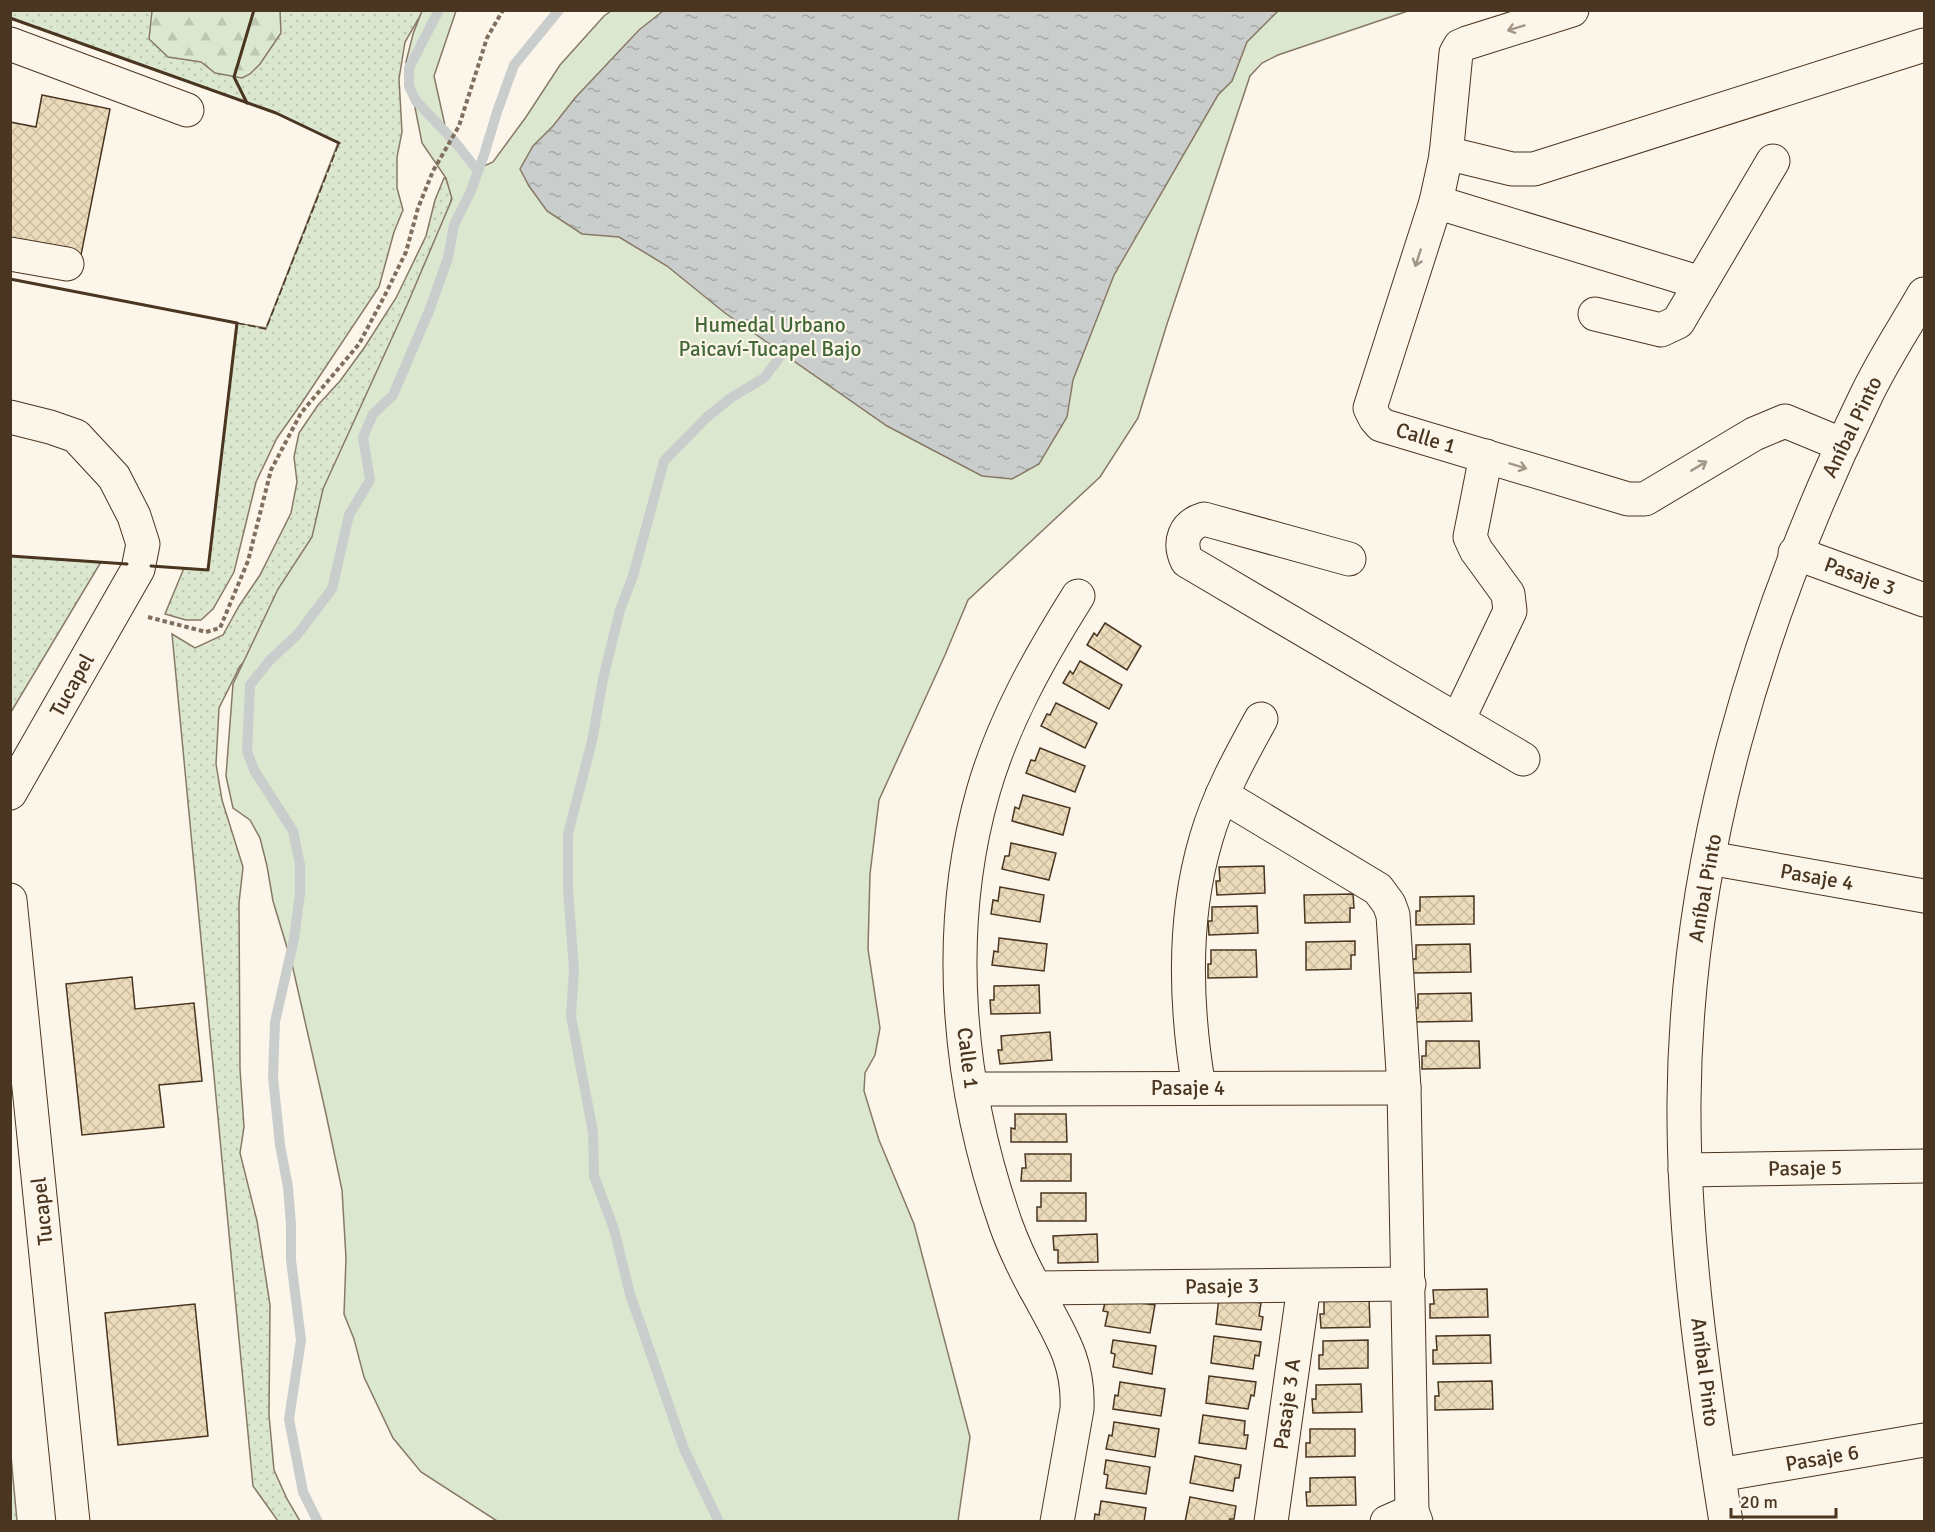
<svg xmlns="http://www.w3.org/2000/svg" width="1935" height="1532" font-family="Signika,sans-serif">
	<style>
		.grass { fill: url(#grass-dots); stroke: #887966; stroke-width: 1.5 }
		.forest { fill: url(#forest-firs); stroke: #887966; stroke-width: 1.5 }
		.park { fill: #dce7d0; stroke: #887966; stroke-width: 1.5 }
		.water { fill: url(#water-ripples); stroke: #887966; stroke-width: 1.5 }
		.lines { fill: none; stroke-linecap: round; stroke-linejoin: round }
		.stream { stroke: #c9cecd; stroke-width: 10 }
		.building { fill: url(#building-cross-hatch); stroke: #4a3520; stroke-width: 1.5 }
		.minor-casing { stroke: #4a3520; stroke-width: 35 }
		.path { stroke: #7f6f5c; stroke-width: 4; stroke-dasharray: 4.5 3; stroke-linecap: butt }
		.minor { stroke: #fbf6e9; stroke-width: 33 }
		.fence { stroke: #4a3520; stroke-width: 1.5; stroke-dasharray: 8 3; stroke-linecap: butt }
		.wall { stroke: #4a3520; stroke-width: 3 }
		.oneway { stroke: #a29684 }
		.labels { text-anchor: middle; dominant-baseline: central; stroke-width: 4.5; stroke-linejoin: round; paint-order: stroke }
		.park-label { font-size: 21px; fill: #436837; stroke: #fbf6e9 }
		.street-label { font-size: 21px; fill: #4a3520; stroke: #fbf6e9 }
	</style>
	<defs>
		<pattern id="grass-dots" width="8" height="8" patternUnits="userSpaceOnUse" patternTransform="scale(1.5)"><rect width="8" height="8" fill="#dce7d0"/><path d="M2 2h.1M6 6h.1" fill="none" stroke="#bec7b2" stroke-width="1.8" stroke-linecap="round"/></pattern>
		<pattern id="forest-firs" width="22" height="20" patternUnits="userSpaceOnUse" patternTransform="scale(1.5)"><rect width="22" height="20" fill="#dce7d0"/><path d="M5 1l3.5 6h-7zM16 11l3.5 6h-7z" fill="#bec7b2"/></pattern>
		<pattern id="water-ripples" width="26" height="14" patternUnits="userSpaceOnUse" patternTransform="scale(1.5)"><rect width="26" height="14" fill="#c9cecd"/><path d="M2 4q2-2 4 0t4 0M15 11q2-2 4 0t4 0" fill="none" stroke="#a5a8a6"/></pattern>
		<pattern id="building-cross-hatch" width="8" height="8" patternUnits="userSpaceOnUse" patternTransform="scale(1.5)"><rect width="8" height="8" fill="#ecdcbc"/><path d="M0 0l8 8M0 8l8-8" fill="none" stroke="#ccbda1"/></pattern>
	</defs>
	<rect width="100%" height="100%" fill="#fbf6e9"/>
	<g class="grass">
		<path d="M10 11H423L405 42 399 79 402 132 397 157V188L403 210 394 232 379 287 301 404 277 438 256 482 234 572 213 609 201 620H186L165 614 184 568 208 570 237 323 266 328 338 143 276 113 11 18Z"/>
		<path d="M444 178 455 185 443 231 273 634 240 666 219 708 216 764 222 800 243 867 239 903 240 1069 244 1127 240 1153 257 1221 270 1305 269 1415 274 1470 287 1499 300 1521H278L253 1486 172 634 195 648 223 635 239 606 260 575 291 513 297 482 294 457 299 433 318 405 340 381 364 348 396 298 426 236 435 200Z"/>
		<path d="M11 556 101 562 11 712 10 556Z"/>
		<path d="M10 1456H11L17 1521H11Z"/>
	</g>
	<path class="forest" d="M152 11H280L281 33 260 64 250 74 242 78 215 73 201 62 168 57 149 39Z"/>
	<path class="park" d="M422 11H456L434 76 446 130 468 164 482 167 493 162 526 117 560 65 604 16 611 11H1408L1278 55 1262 63 1250 76 1167 324 1138 418 1100 477 968 600 945 655 879 800 870 874 868 949 880 1028 875 1055 865 1073 864 1091 879 1140 914 1224 970 1437 958 1521H497L421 1472 393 1438 364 1377 354 1339 344 1314 346 1258 342 1190 326 1114 292 964 273 901 267 866 260 838 250 820 233 808 226 776 233 684 278 589 312 537 323 489 407 305 452 199 446 178 422 143 406 62 413 34Z"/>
	<path class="water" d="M663 11V10L1278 11 1247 42 1232 81 1218 95 1114 275 1073 380 1067 417 1039 464 1012 479 982 476 887 426 725 313 667 266 619 237 582 234 547 211 529 186 520 169 533 146 553 126 575 98 639 30Z"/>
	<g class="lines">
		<g class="stream">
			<path d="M439 10 409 68V86L416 101 455 142 478 171"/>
			<path d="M318 1522 303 1492 289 1419 301 1340 291 1260V1225L288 1187 280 1145 273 1077 275 1022 294 939 300 893V865L293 831 254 770 247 751 250 685 270 660 297 635 332 589 349 515 370 480 363 437 373 414 393 395 429 311 448 258 454 225 470 193 484 155 497 112 514 65 559 10"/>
			<path d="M719 1522 684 1449 630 1294 614 1229 594 1176 593 1132 571 1016 574 970 568 889V834L592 741 603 679 620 610 633 576 664 461 706 418 732 397 764 378 791 342"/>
		</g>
	</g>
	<g class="building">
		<path d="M42 95 110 109 80 260 10 246V122L36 127Z"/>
		<path d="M1105 623 1141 646 1127 670 1087 645 1094 633 1097 636Z"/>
		<path d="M1080 661 1122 685 1109 709 1063 683 1070 671 1073 674Z"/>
		<path d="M1056 703 1097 723 1085 748 1041 726 1047 714 1050 715Z"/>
		<path d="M1040 748 1085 766 1075 792 1026 773 1031 760 1035 761Z"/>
		<path d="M1023 795 1070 808 1063 835 1012 821 1015 807 1019 809Z"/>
		<path d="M1011 843 1056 853 1049 880 1002 869 1005 856H1009Z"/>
		<path d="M1264 866 1265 893 1217 895 1216 881H1220L1219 867Z"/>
		<path d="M1000 887 1044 895 1040 922 991 914 993 900 998 901Z"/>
		<path d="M1353 894 1354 908H1350V922L1305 923 1304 895Z"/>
		<path d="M1474 896V924L1416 925V911H1420V897Z"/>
		<path d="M1257 906 1258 933 1209 935 1208 921H1212V907Z"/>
		<path d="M999 938 1047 944 1044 971 992 965 994 951 998 952Z"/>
		<path d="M1355 941V955H1351V969L1306 970V942Z"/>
		<path d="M1470 944 1471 972 1413 973 1412 959H1416V945Z"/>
		<path d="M1211 950H1256L1257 977 1208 978V964H1211Z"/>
		<path d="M132 977 135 1009 194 1003 202 1081 159 1085 164 1127 82 1135 66 984Z"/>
		<path d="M1039 985 1040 1013 991 1014 990 1000H994V986Z"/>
		<path d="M1471 993 1472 1021 1414 1022V1008H1418V994Z"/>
		<path d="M1050 1032 1052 1060 1000 1064 998 1050H1002L1001 1036Z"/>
		<path d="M1426 1041H1479L1480 1068 1422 1069V1056H1426Z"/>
		<path d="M1015 1114H1066L1067 1142H1011V1128L1015 1129Z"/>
		<path d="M1025 1154H1071V1181H1021L1022 1168H1026Z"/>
		<path d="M1041 1193H1086V1221H1037V1207H1041Z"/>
		<path d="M1097 1234 1098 1262 1058 1263V1250H1054L1053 1236Z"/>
		<path d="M1487 1289 1488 1317 1430 1318V1304H1434L1433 1290Z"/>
		<path d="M1219 1297 1261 1303 1259 1316 1263 1317 1261 1330 1216 1324Z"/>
		<path d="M1106 1298 1155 1305 1150 1333 1105 1326 1108 1312 1103 1311Z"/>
		<path d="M1369 1299 1370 1327 1321 1328 1320 1314H1324V1300Z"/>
		<path d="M195 1304 208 1436 118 1445 105 1313Z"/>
		<path d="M1490 1335 1491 1363 1433 1364V1350H1437L1436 1336Z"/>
		<path d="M1214 1336 1261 1342 1259 1356 1255 1355 1253 1369 1211 1363Z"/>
		<path d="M1113 1340 1156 1346 1152 1374 1113 1367 1115 1354 1111 1353Z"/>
		<path d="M1368 1340V1368L1319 1369V1355H1323V1341Z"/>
		<path d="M1209 1376 1256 1382 1254 1396 1251 1395 1248 1409 1206 1403Z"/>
		<path d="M1492 1381 1493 1409 1435 1410V1396H1439L1438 1382Z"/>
		<path d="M1120 1382 1165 1389 1161 1416 1113 1409 1115 1395 1118 1396Z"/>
		<path d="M1361 1384 1362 1412 1313 1413 1312 1399H1316V1385Z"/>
		<path d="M1203 1415 1245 1421 1244 1435H1248L1246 1449 1199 1443Z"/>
		<path d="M1114 1422 1159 1429 1155 1457 1106 1449 1109 1435 1112 1436Z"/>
		<path d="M1310 1429H1355V1456L1306 1457V1443H1310Z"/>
		<path d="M1195 1456 1241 1465 1239 1478H1235L1233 1491 1190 1483Z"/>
		<path d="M1106 1460 1150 1467 1146 1494 1106 1488 1108 1475 1104 1474Z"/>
		<path d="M1355 1477 1356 1505 1307 1506 1306 1492H1310V1478Z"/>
		<path d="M1190 1497 1236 1506 1234 1519H1230L1229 1522H1185Z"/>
		<path d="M1101 1501 1146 1508 1144 1522H1094L1095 1514 1099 1515Z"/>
	</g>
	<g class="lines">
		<g class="minor-casing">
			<g id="minor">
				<path d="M1572 10 1467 43 1460 46 1456 53 1446 156 1436 202 1370 408 1375 418 1381 425 1628 499H1645L1754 434 1785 421 1843 445"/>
				<path d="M10 44 187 110"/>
				<path d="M1446 153 1512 169H1534L1924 45"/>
				<path d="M1436 202 1701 283"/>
				<path d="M10 254 67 264"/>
				<path d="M1595 314 1661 330 1678 322 1773 161"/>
				<path d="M10 417 50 427 76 436 114 477 134 516 143 544 138 569 10 793"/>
				<path d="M1795 553 1924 600"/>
				<path d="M1349 559 1204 519C1184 525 1178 542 1187 561L1523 759"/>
				<path d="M1458 720 1510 611 1508 594 1476 550 1470 537 1486 456"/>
				<path d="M1222 795 1378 889 1389 904 1393 915 1404 1088 1412 1511 1416 1522"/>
				<path d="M1709 858 1924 896"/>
				<path d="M10 900 73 1522"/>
				<path d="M1199 1088C1185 1005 1182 920 1206 839 1218 797 1240 757 1261 719"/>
				<path d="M972 1089 1404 1088"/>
				<path d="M1685 1170 1924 1166"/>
				<path d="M1035 1288 1409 1284"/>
				<path d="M1719 1475 1924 1440"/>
				<path d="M1057 1522 1077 1409C1079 1363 1062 1338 1041 1299 1028 1276 1015 1250 1006 1225 958 1088 943 933 983 792 1003 722 1039 658 1078 596"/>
				<path d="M1271 1522 1304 1286"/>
				<path d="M1387 1522 1412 1511"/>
				<path d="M1726 1522C1704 1384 1683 1241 1684 1101 1686 858 1758 618 1864 400 1881 363 1904 329 1924 294"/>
			</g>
		</g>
		<path class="path" d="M148 617 206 632 220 628 248 561 271 470 301 413 359 344 385 295 406 252 418 208 433 171 459 126 487 38 503 10"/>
		<use href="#minor" class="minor"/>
		<path class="fence" d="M237 323 266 329 339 143"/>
		<g class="wall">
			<path d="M10 18 276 113 339 143"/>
			<path d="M247 103 234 77 254 10"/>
			<path d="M10 279 237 323 208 570 151 566"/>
			<path d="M10 556 127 564"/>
		</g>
	</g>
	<defs><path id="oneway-shaft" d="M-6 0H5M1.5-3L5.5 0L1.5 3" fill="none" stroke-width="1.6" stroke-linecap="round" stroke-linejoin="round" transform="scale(1.5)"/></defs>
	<g class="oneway">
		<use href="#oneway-shaft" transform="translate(1516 28) rotate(163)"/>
		<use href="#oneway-shaft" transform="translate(1418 258) rotate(108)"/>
		<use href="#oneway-shaft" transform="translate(1518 466) rotate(17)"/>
		<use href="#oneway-shaft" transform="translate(1699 466) rotate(-31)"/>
	</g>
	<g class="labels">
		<g class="park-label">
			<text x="770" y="325">Humedal Urbano<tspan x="770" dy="24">Paicaví-Tucapel Bajo</tspan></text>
		</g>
		<g class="street-label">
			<text transform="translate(1852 427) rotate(-64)">Aníbal Pinto</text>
			<text transform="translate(1426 438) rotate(17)">Calle 1</text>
			<text transform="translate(1860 576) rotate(20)">Pasaje 3</text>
			<text transform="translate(72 685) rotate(-61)">Tucapel</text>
			<text transform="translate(1817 877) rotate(10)">Pasaje 4</text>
			<text transform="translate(1705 888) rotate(-80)">Aníbal Pinto</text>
			<text transform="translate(968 1058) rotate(83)">Calle 1</text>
			<text x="1188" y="1088">Pasaje 4</text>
			<text transform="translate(1805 1168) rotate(-1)">Pasaje 5</text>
			<text transform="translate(42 1211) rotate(-96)">Tucapel</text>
			<text transform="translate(1222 1286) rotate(-1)">Pasaje 3</text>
			<text transform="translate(1705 1372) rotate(83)">Aníbal Pinto</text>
			<text transform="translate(1287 1404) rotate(-82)">Pasaje 3 A</text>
			<text transform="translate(1822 1458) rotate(-10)">Pasaje 6</text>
		</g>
	</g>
	<rect width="1935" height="1532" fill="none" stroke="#4a3520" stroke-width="24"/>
	<path d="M1731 1508v9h105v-9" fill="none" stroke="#4a3520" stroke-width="3"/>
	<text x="1740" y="1508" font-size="18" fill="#4a3520" stroke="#fbf6e9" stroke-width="4.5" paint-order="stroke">20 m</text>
</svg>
